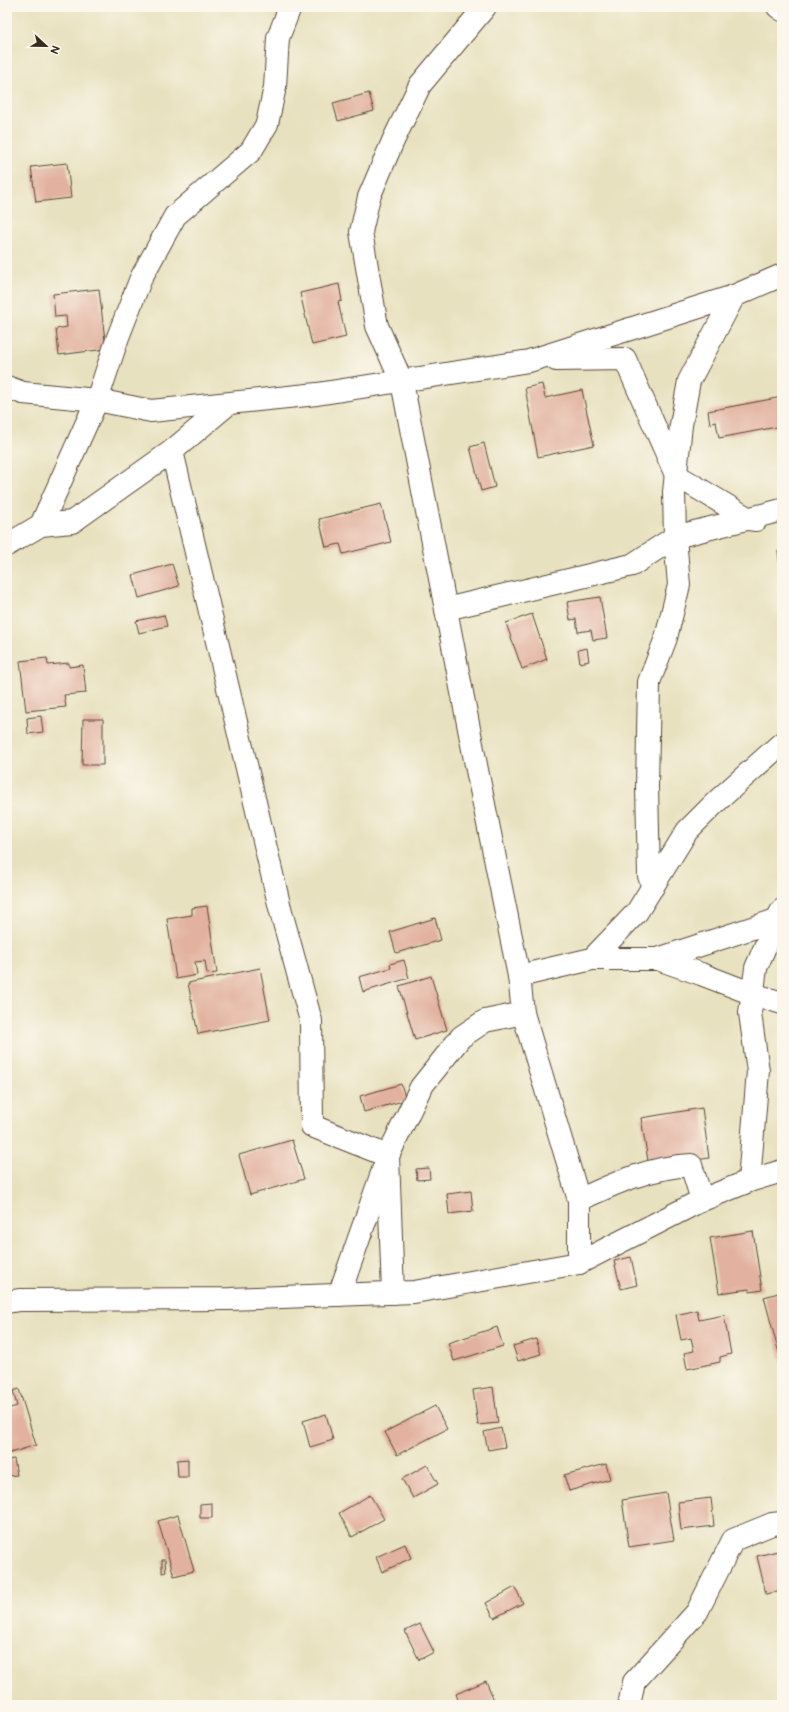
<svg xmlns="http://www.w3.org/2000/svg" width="789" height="1712" font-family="'Balsamiq Sans',sans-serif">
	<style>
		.building { fill: #e2b19f }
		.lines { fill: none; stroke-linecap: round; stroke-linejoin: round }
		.minor-casing { stroke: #554536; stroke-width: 24 }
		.minor { stroke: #fff; stroke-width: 22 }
	</style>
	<rect width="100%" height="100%" fill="#fbf7ec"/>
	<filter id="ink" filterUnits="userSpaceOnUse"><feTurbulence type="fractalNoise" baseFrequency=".025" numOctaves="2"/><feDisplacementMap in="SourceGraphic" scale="8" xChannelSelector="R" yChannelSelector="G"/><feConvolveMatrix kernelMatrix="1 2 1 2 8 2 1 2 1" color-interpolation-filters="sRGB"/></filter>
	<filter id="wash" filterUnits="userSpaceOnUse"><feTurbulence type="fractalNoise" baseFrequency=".012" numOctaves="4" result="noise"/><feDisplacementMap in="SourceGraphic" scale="16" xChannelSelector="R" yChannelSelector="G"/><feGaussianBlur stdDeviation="0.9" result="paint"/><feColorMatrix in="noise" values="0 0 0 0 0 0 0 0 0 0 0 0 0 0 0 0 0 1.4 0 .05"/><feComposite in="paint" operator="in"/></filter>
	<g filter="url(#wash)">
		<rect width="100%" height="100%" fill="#e8e1bf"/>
		<g id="blocks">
			<g class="building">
				<path d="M369 93 374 111 338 121 333 103Z"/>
				<path d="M67 163 71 198 36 202 31 167Z"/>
				<path d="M339 284 342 301 338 302 346 337 312 345 300 293Z"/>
				<path d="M99 289 106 349 59 355 56 329 67 327 66 316 55 317 53 294Z"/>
				<path d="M542 384 545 398 582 390 594 445 538 457 525 388Z"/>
				<path d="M782 397V426L719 438 716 422 710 424 708 411Z"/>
				<path d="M484 443 495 487 481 491 470 447Z"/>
				<path d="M381 504 391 542 343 554 340 544 326 547 319 519Z"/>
				<path d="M778 551H782V576H781Z"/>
				<path d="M172 564 179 586 139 598 133 575Z"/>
				<path d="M600 597 607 638 593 640 591 630 578 632 576 619 570 620 567 602Z"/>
				<path d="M532 614 547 659 522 669 506 623Z"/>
				<path d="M164 615 167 626 139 633 136 621Z"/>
				<path d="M587 648 589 661 580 663 578 650Z"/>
				<path d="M47 658 48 665 69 663V667L83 665 86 693 64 695 66 707 26 711 20 661Z"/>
				<path d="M41 716 43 732 28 734 27 718Z"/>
				<path d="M83 719H103V765H82Z"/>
				<path d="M207 906 217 973 207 974 205 961 195 962 197 975 176 979 167 919 192 915V908Z"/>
				<path d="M435 918 441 940 396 953 390 932Z"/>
				<path d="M404 960 409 978 363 992 359 977 391 968 390 964Z"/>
				<path d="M260 968 270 1020 198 1034 188 983Z"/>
				<path d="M431 976 447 1030 415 1040 399 986Z"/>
				<path d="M401 1084 406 1100 364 1112 360 1096Z"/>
				<path d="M702 1108 709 1158 649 1167 641 1118Z"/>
				<path d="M292 1140 304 1179 250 1195 239 1155Z"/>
				<path d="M429 1168 430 1179 417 1180 416 1169Z"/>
				<path d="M471 1191 473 1211 449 1214 447 1194Z"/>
				<path d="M753 1231 762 1290 750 1292 749 1289 719 1293 710 1238Z"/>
				<path d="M631 1257 637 1285 621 1289 614 1261Z"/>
				<path d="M782 1292V1361H781L764 1297Z"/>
				<path d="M697 1310 699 1320 724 1315 731 1354 720 1357V1362L687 1369 684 1353 694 1351 691 1338 681 1340 676 1315Z"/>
				<path d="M497 1327 503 1346 454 1361 448 1343Z"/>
				<path d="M536 1339 541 1354 518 1361 513 1346Z"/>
				<path d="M493 1387 498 1423 478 1425 473 1390Z"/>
				<path d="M19 1389 36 1445 7 1454V1409L17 1406 13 1391Z"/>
				<path d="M435 1406 447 1429 397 1455 385 1432Z"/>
				<path d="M326 1414 333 1440 310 1447 303 1421Z"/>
				<path d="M501 1428 505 1447 488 1450 484 1432Z"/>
				<path d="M14 1459 17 1475 7 1476V1460Z"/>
				<path d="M188 1459V1477H178L177 1460Z"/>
				<path d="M606 1464 610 1479 569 1491 564 1475Z"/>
				<path d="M427 1465 438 1484 413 1498 402 1479Z"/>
				<path d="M666 1493 674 1540 629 1547 622 1500Z"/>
				<path d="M370 1495 384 1519 352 1537 339 1513Z"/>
				<path d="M711 1498 714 1526 681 1530 678 1502Z"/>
				<path d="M212 1503V1518H200V1504Z"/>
				<path d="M178 1515 194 1571 174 1576 158 1521Z"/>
				<path d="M405 1544 411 1558 382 1572 376 1557Z"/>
				<path d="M782 1550V1591L766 1594 757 1556Z"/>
				<path d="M162 1560H165L166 1572 162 1573Z"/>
				<path d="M515 1587 523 1603 494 1618 486 1603Z"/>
				<path d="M420 1624 434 1652 419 1660 405 1631Z"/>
				<path d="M486 1681 496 1705H478L477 1703 471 1705H460L456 1694Z"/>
			</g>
		</g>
	</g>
	<g filter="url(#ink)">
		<use href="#blocks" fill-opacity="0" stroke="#554536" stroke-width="1"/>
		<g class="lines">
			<g class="minor-casing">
				<g id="minor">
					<path d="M485 7 420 85 393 141 369 197 361 232 377 326 402 382 477 770 519 976 523 1013 579 1200V1263"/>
					<path d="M778 7 782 10"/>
					<path d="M556 360 625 359 676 475 749 519 756 520"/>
					<path d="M7 387 23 393 97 400 151 411 317 394 529 361 734 296 782 275"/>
					<path d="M172 451 280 908 311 1021 312 1126 388 1156 393 1293"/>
					<path d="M41 525 97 400 118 337 141 278 175 216 251 151 267 124 275 87 278 38 290 7"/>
					<path d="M7 545 41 525 72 522 172 451 228 404"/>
					<path d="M446 609 632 565 675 537 782 510"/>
					<path d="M653 887 649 876 647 787 649 682 666 638 679 585 675 537 674 492 681 425 689 381 734 296"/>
					<path d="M592 959 637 912 687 831 716 802 782 743"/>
					<path d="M658 959 782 918"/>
					<path d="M519 976 592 959H658L701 974 753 994 782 1003"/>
					<path d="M749 1181 758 1071 750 1013 756 968 776 921 782 910"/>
					<path d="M579 1200C615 1183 651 1167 691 1165L702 1200"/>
					<path d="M339 1295 388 1156 421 1087 461 1037 485 1021 523 1013"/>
					<path d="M7 1302 19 1300 230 1299 414 1292 579 1263 702 1200 749 1181 782 1171"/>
					<path d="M629 1705 634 1682 697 1612 733 1540 772 1524 782 1523"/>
				</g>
			</g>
			<use href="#minor" class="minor"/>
		</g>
	</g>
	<rect width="789" height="1712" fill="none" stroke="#fbf7ec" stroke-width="24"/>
	<g transform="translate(46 46) rotate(112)" stroke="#fbf7ec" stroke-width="3" paint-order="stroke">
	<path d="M0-3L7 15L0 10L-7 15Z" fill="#3b2a1e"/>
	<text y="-6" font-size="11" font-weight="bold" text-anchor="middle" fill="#3b2a1e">N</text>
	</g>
</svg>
